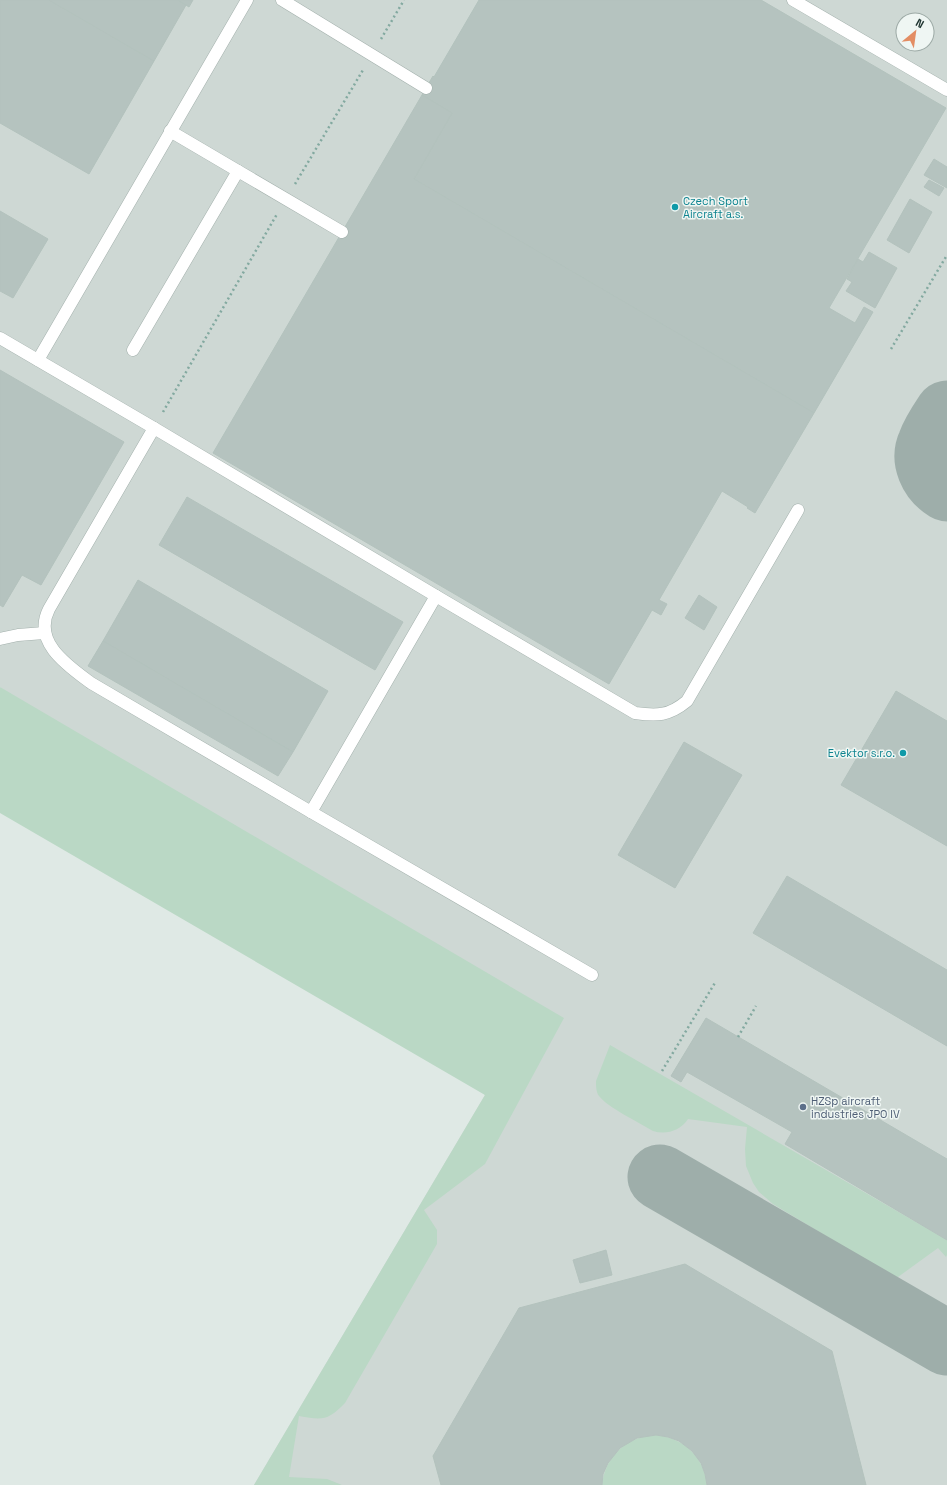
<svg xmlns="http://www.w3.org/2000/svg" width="947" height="1485" font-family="'Space Grotesk',sans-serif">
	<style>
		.built { fill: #ced8d4; fill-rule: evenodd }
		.green { fill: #bad8c5 }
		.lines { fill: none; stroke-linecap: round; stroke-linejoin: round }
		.taxiway { stroke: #9eaeaa; stroke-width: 65 }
		.building { fill: #b5c3bf; stroke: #b3c2bd }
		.service-casing { stroke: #a3b0ac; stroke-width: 13 }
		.path { stroke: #83a9a0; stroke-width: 2.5; stroke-dasharray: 2 3; stroke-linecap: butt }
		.service { stroke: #fff; stroke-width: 12 }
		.culture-dot { fill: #0f9aa8; stroke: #eff6f3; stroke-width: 1.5 }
		.service-dot { fill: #5c6f8a; stroke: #eff6f3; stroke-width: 1.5 }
		.labels { text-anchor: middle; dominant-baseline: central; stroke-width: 3; stroke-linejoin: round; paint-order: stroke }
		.culture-label { font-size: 11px; fill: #0d838f; stroke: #eff6f3; text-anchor: start }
		.service-label { font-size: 11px; fill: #4e5e75; stroke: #eff6f3; text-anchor: start }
	</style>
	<rect width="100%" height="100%" fill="#dfe9e5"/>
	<path class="built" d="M0 0H947V1485H254L485 1095 0 687ZM903 20H927V44H903Z"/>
	<g class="green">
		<path d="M0 687 564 1018 485 1164 424 1210 437 1230V1244L345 1403C328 1421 322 1420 299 1416L289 1477 327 1479 342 1485H254L485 1095 0 813Z"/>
		<path d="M610 1045 947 1240V1255L946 1257 938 1248 898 1277 888 1278 880 1275 836 1242 773 1204 759 1192 753 1183 746 1166 745 1149 747 1127 688 1119C680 1131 666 1135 653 1131 640 1123 607 1107 599 1096 596 1092 596 1086 596 1081Z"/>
		<path d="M656 1435C684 1438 704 1457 707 1485H602C605 1456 627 1436 656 1435Z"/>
	</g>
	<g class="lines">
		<g class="taxiway">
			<path d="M947 413C941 422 934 432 930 443 922 460 931 479 947 489"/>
			<path d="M660 1177 947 1343"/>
		</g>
	</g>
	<g class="building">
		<path d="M0 0H49L154 61 89 174 0 123Z"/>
		<path d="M49 0H178L186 5 154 61Z"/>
		<path d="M178 0H193L189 7Z"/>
		<path d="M479 0H761L946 108 829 308 855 323 864 307 873 312 814 413 414 179 452 113 422 95 433 76 434 77Z"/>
		<path d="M422 95 452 113 414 179 814 413 755 513 747 508 748 507 722 491 659 600 667 604 661 615 652 610 609 684 213 453Z"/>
		<path d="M934 159 947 167V188L924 175Z"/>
		<path d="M929 180 944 188 939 196 924 187Z"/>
		<path d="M910 199 932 212 909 253 887 240Z"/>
		<path d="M0 211 48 239 13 298 0 291Z"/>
		<path d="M869 252 897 268 875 308 846 291 852 282 847 279 858 259 863 262Z"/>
		<path d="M0 370 124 442 41 585 22 575 3 607 0 605Z"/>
		<path d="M187 497 403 622 375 670 159 545Z"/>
		<path d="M138 580 328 691 293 752 103 641Z"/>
		<path d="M699 595 717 607 704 630 685 618Z"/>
		<path d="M103 641 293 752 278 776 88 666Z"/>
		<path d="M896 691 947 721V846L841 785Z"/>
		<path d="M684 742 742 775 675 888 618 855Z"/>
		<path d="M787 876 947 970V1046L753 933Z"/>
		<path d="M706 1018 947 1159V1240L785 1144 792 1132 687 1072 681 1082 671 1076Z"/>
		<path d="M606 1250 612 1275 580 1283 573 1260Z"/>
		<path d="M685 1264 832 1351 866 1485H707L705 1474 701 1463 692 1451 679 1441 668 1437 656 1435 637 1438 620 1448 608 1463 603 1474 602 1485H441L433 1456 519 1308Z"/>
	</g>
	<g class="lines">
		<g class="service-casing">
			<g id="service">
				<path d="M282 0 426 88"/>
				<path d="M793 0 947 90"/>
				<path d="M238 171 342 232"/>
				<path d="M0 338 154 428 436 596 635 713C657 716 669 716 687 701L798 510"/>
				<path d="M133 350 238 171 170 131"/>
				<path d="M38 360 247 0"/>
				<path d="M154 428 49 609C32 642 68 666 91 683L311 812"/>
				<path d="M436 596 311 812 592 975"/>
				<path d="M0 639 18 635 44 633"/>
			</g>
		</g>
		<g class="path">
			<path d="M381 39 404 0"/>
			<path d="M295 184 363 70"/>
			<path d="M891 349 947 255"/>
			<path d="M163 412 277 214"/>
			<path d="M738 1037 756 1006"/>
			<path d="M662 1071 716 981"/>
		</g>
		<use href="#service" class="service"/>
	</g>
	<g class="culture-dot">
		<circle cx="675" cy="207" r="4"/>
		<circle cx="903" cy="753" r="4"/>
	</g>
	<circle class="service-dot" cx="803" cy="1107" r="4"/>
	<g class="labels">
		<g class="culture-label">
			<text x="683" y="201">Czech Sport<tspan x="683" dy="13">Aircraft a.s.</tspan></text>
			<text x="895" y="753" text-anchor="end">Evektor s.r.o.</text>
		</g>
		<g class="service-label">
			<text x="811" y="1101">HZSp aircraft<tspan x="811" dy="13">industries JPO IV</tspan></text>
		</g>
	</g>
	<g transform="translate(915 32) rotate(29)"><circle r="19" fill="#eff6f3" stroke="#9daaa6"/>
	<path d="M0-3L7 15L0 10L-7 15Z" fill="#e38d63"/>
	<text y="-6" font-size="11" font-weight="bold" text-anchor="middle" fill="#223733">N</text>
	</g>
</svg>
